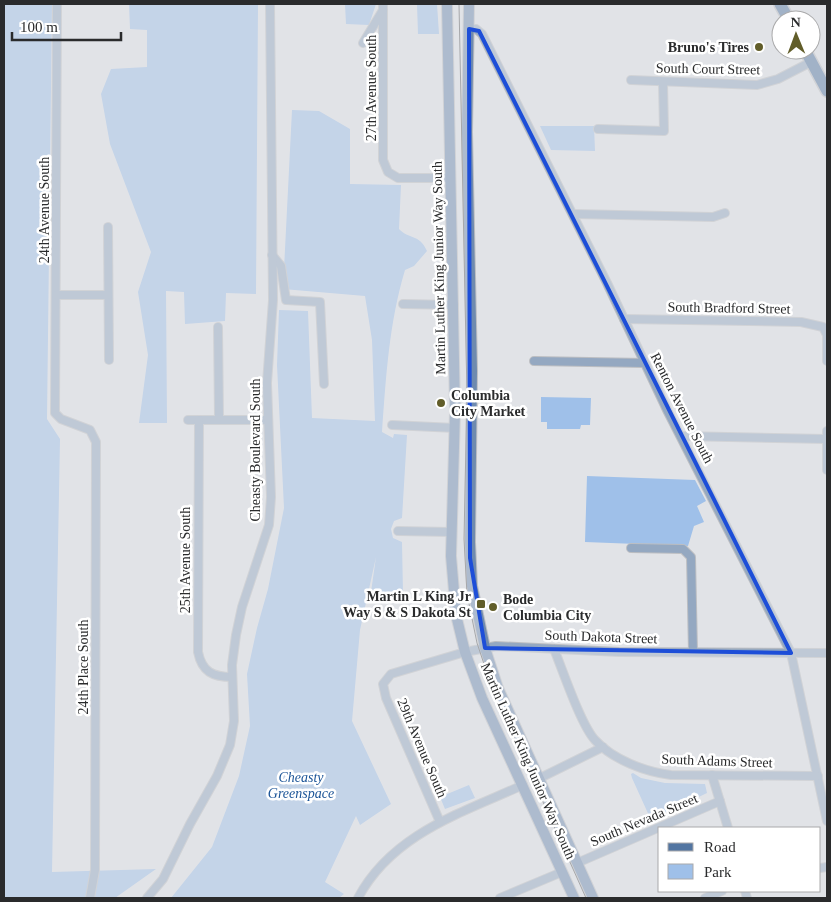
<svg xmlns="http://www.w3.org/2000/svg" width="831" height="902" font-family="'Times New Roman',serif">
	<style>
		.green { fill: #9fc0e9 }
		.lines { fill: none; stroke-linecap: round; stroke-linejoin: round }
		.minor-casing { stroke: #bcbec2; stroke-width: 10 }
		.secondary-casing { stroke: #bcbec2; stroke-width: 12 }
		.primary-casing { stroke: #bcbec2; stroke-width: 14 }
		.minor { stroke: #94a8c1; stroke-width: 8 }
		.secondary { stroke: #6e8aaf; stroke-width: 10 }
		.primary { stroke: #5275a1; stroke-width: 11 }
		.tram { stroke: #5e5f61; stroke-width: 1 }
		.marked { fill: none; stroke: #1d4ed8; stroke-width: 4; stroke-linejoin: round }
		.poi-dot { fill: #615d29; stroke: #fff; stroke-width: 2 }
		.labels { text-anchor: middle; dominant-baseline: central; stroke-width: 5; stroke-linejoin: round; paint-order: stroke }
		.poi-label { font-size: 14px; font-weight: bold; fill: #2a2b2c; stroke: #fff; text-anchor: end }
		.street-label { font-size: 14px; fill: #2a2b2c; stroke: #fff }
		.park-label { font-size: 14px; font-style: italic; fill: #1b5497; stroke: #fff }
	</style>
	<rect width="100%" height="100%" fill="#e1e3e7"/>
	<g class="green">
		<path d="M4 4H52L47 419 60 439 52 872 156 869 115 898H4Z"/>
		<path d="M129 4H258L256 294 226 293 225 321 185 324 184 292 166 291 167 423H139L148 355 138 292 151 252 110 144 101 94 111 69 147 67V30L130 29Z"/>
		<path d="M345 4H376L369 25 346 24Z"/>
		<path d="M417 4H437L439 34H418Z"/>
		<path d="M292 110 319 111 350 129V184L401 185 399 229C409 240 419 233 427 251L414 266 405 270C389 323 386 377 382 432L393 438 394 434 407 435 402 518 394 521 391 529 393 538 402 542 403 594 383 600 370 599 376 557 360 630 352 721 391 804 360 825 356 816 325 882 344 894 339 898H171L212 847 239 776 250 726 247 674 257 628 268 589 284 508 277 365 279 310 308 311 312 418 375 421 372 340 365 296 283 289Z"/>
		<path d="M540 126H594L595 151 551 150Z"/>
		<path d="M541 397 591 398 590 425H581L580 429H547V422H541Z"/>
		<path d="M587 476 695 480 706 501 697 506 704 522 694 526 688 546 585 542Z"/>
		<path d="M633 773 641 778 665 783 705 784 707 793 651 820 632 778 631 774Z"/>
		<path d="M469 785 475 798 445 809 440 797Z"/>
	</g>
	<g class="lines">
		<g class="minor-casing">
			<g id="minor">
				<path d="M57 4 55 413 61 419 90 430 96 442 95 870 90 898"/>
				<path d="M383 4V160L388 172 398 178H451"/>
				<path d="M469 29H476L482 34 607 283 668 412 791 653 827 821"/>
				<path d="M363 43 383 10"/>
				<path d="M631 80 757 85 778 79 811 62"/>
				<path d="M598 129 664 131 663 82"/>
				<path d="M573 214 713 217 725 213"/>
				<path d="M108 227 109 360"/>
				<path d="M272 255 281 266 286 300 320 302 324 384"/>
				<path d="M56 295H108"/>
				<path d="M403 304 454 305"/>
				<path d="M624 319 801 322 823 327 827 335V361"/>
				<path d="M218 327 219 420"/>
				<path d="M534 361 644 363"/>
				<path d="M188 420H267"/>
				<path d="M199 420 198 652C202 672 213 677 232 677"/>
				<path d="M392 425 455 428"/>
				<path d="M827 431V470"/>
				<path d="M681 436 826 439"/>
				<path d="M398 531 451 532"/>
				<path d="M631 548 683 549 691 557 693 652"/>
				<path d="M554 649C563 671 581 725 595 740 613 760 646 772 671 775L818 776"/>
				<path d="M712 775 728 828"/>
				<path d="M538 779 603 747"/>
				<path d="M440 822 386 698 383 684 391 674 465 652 496 646 619 652 827 653"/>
				<path d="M577 863 720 801"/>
				<path d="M820 868 827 867"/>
				<path d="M745 891 747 898"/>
				<path d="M147 898 163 879 190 824 217 776 230 745 234 721 232 665 236 635 242 607 269 525 271 497 267 383 273 300 270 4"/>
				<path d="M358 898C392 834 461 813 523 785"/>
				<path d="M500 898 562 872"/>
				<path d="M705 898 722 891"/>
			</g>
		</g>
		<g class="secondary-casing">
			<g id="secondary">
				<path d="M447 4 455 411 451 556 456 615 465 652 482 698 574 898"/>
				<path d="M469 4 467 132 472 371 470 542 472 586 485 648 498 688 593 898"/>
			</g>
		</g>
		<g class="primary-casing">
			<g id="primary">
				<path d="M780 4 789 20"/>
				<path d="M805 50 827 91"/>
			</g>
		</g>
		<use href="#minor" class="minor"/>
		<use href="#secondary" class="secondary"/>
		<use href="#primary" class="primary"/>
		<path class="tram" d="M459 4 467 395 464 539 467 594 477 643 492 688 586 898"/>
	</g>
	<path d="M0 0H831V902H0ZM469 29 479 31 791 653 485 648 470 558Z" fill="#e1e3e7" fill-opacity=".55" fill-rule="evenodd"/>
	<path class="marked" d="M469 29 479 31 791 653 485 648 470 558Z"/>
	<g class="poi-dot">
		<circle cx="759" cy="47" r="5"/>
		<circle cx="441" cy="403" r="5"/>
		<rect x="476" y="599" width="10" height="10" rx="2.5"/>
		<circle cx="493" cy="607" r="5"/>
	</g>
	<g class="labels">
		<g class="poi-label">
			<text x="749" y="47">Bruno's Tires</text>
			<text x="451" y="395" text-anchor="start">Columbia<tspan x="451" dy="16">City Market</tspan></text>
			<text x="471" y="596">Martin L King Jr<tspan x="471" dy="16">Way S &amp; S Dakota St</tspan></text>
			<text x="503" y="599" text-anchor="start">Bode<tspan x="503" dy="16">Columbia City</tspan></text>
		</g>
		<g class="street-label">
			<text transform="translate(708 69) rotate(1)">South Court Street</text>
			<text transform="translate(371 88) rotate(-90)">27th Avenue South</text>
			<text transform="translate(44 210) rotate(-90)">24th Avenue South</text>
			<text transform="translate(439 268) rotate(-91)">Martin Luther King Junior Way South</text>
			<text transform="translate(729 308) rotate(1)">South Bradford Street</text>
			<text transform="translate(682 408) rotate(63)">Renton Avenue South</text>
			<text transform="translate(255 450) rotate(-90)">Cheasty Boulevard South</text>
			<text transform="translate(185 560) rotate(-90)">25th Avenue South</text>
			<text transform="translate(601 637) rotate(2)">South Dakota Street</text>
			<text transform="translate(83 667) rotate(-90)">24th Place South</text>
			<text transform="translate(422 748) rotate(67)">29th Avenue South</text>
			<text transform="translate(528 761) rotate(66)">Martin Luther King Junior Way South</text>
			<text transform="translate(717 761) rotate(2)">South Adams Street</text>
			<text transform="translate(644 820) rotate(-23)">South Nevada Street</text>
		</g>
		<g class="park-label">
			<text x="301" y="777">Cheasty<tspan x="301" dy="16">Greenspace</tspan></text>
		</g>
	</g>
	<rect width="831" height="902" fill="none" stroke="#2a2b2c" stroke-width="10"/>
	<rect x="658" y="827" width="162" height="65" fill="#ffffff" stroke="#aaaaab"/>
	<rect x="668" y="843" width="25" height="8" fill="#5275a1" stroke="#aaaaab"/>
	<text x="704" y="852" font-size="15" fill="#2a2b2c">Road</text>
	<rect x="668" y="864" width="25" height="15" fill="#9fc0e9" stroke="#aaaaab"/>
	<text x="704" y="877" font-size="15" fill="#2a2b2c">Park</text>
	<g transform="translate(796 35) rotate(359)"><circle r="24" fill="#ffffff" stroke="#aaaaab"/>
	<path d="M0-4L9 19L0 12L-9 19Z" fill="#615d29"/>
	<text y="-8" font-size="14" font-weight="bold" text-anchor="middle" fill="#2a2b2c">N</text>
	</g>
	<path d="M12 32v8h109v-8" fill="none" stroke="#2a2b2c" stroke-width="2.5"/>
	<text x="20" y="32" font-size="15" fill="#2a2b2c" stroke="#ffffff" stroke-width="4" paint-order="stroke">100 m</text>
</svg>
